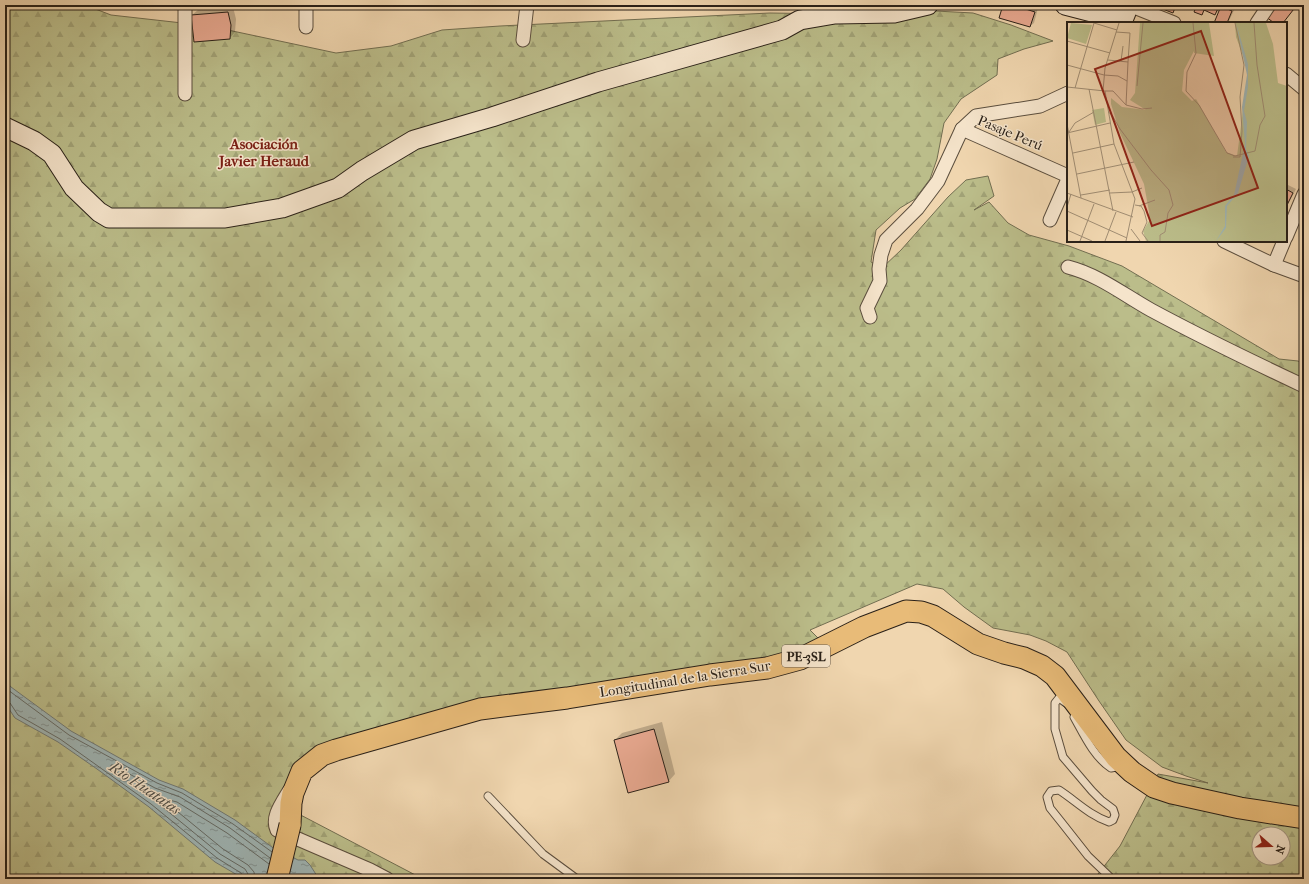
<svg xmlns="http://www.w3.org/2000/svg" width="1309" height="884" font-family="'IM FELL French Canon',serif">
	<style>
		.forest { fill: url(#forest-firs); stroke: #726e51; fill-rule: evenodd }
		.water { fill: url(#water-ripples); stroke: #707a77 }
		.shadow { fill: #0003 }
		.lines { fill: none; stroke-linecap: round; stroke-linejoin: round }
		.shore { stroke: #646b67; stroke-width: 1 }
		.building { fill: #e9a991; stroke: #292018 }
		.lane-casing { stroke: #5b4e3e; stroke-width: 9 }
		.street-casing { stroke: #5b4e3e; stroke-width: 15 }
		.secondary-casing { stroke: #292018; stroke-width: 21 }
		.primary-casing { stroke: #292018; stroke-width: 23 }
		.lane { stroke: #f5e4cb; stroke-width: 7 }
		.street { stroke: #f5e4cb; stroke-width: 13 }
		.secondary { stroke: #f5e4cb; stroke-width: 19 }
		.primary { stroke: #e8bb78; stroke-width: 21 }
		.primary-bridge-casing { stroke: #292018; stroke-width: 23; stroke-linecap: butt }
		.primary-bridge { stroke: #e8bb78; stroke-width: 21 }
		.labels { text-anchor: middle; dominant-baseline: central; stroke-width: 3; stroke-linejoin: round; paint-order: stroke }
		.shield { fill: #f5e4cb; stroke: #665b4e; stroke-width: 1 }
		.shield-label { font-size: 13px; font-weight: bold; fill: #292018 }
		.street-label { font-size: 14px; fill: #292018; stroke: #f5e4cb }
		.neighbourhood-label { font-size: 15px; font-weight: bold; fill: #7a1f14; stroke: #f5e4cb }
		.water-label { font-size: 15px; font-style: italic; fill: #4c4d47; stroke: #f5e4cb }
		.inset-road { fill: none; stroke: #a08d73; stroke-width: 1 }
		.view { fill: #8f2418; fill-opacity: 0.15; stroke: #8f2418; stroke-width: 2 }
		.inset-edge { fill: none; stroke: #292018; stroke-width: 2 }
	</style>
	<defs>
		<pattern id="forest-firs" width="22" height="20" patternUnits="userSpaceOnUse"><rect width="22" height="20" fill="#bbbd8a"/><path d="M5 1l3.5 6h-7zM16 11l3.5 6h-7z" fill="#a1a276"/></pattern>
		<pattern id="water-ripples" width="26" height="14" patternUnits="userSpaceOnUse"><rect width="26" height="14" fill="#9fb6b6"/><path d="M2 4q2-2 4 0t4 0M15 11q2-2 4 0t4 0" fill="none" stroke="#829493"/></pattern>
	</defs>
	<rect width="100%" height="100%" fill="#f0d6af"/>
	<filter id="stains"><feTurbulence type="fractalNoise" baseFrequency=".005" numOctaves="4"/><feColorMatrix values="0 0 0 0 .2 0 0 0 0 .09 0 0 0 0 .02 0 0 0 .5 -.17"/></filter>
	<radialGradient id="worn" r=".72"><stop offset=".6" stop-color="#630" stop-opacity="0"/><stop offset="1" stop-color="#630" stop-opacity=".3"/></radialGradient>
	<path class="forest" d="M5 5H85L111 15 209 26 336 53 391 46 442 30 500 26 770 13 840 14 917 10 973 13 1011 25 1053 41 1024 49 998 59 997 75 961 99 944 123 937 159 930 179 915 199 900 208 876 230 871 262 882 268 901 250 948 197 966 180 988 176 994 196 974 210 989 202 1008 223 1029 235 1069 246 1122 266 1279 359 1298 361 1304 364V879H1094L1120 846 1158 774 1208 783 1186 776 1162 767 1126 740 1099 701 1067 652 1046 641 1030 635 993 628 964 607 943 589 917 584 810 630 818 638 822 664 529 702 311 768 293 811 423 879H5ZM1259 834H1283V858H1259Z"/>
	<path class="water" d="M5 680 11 687 71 731 159 780 183 789 235 820 276 850 293 854 294 858 298 860H305L310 865 319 879H241L239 876 215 862 149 807 97 769 58 742 15 718 5 703Z"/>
	<g class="shadow">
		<path d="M1004 5H1027L1038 8 1034 23 1030 26Z"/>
		<path d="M1155 5H1178L1173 12Z"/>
		<path d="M1198 5H1221L1219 10 1224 5H1229L1235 8 1228 23H1215L1222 7 1215 14 1205 10 1201 14Z"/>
		<path d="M233 7 236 19 235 32 230 38 192 15 198 10Z"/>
		<path d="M1286 184 1296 189 1286 208Z"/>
		<path d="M662 722 675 774 668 782 615 740 622 733Z"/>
	</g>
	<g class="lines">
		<g class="shore">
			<path d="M5 686 8 690 69 735 157 783 182 793 233 824 272 852"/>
			<path d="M5 701 10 703 18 715 60 739 151 804 217 858 241 873 244 879"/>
			<path d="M249 879 248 874 245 869 220 854 154 800 111 768V765H113L155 788 180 797 230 828 270 858"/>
			<path d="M255 879 254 872 248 865 223 849 167 803V800H169L177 802 227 833 269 864"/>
		</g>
	</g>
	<g class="building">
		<path d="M1003 5H1013L1035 12 1030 27 999 18Z"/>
		<path d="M1161 5H1176L1173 13 1160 8Z"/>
		<path d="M1197 5H1217L1219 6 1215 15 1204 10 1202 15 1194 12Z"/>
		<path d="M1273 5H1297L1283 23H1274L1265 16Z"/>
		<path d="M1221 6 1232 11 1227 23H1214Z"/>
		<path d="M228 12 231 25 230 39 194 42 191 15Z"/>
		<path d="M1286 189 1293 193 1286 207Z"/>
		<path d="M654 729 669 782 628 793 614 740Z"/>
	</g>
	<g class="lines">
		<g class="lane-casing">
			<g id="lane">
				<path d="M1066 703 1059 698 1055 703V729L1063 757 1092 791 1101 800 1113 809 1115 815 1113 820 1109 822C1089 815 1076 801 1059 790L1051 791 1047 797 1050 808 1062 823 1088 856 1112 879"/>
				<path d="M1074 717C1084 735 1094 757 1111 768L1121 766"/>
				<path d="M488 796 543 854 577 879"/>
			</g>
		</g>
		<g class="street-casing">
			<g id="street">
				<path d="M306 5V27"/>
				<path d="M1129 5 1174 23"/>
				<path d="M1257 23 1269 5"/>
				<path d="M523 40 527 5"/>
				<path d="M1286 74 1304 89"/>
				<path d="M185 94V5"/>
				<path d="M962 129 1068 176"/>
				<path d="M1050 220 1068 179"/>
				<path d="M1286 237 1304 194"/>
				<path d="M1224 241 1274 265 1284 241"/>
				<path d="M1274 265 1304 276"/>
				<path d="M1068 267C1099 275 1124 295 1151 310 1201 337 1253 362 1304 386"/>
				<path d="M870 317 867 308 880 281 879 269 881 255 886 240 917 209 938 181 962 129 976 116 1040 106 1068 93"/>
				<path d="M289 791C282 803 271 817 277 830L370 870 387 879"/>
			</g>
		</g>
		<g class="secondary-casing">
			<g id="secondary">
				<path d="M1065 5 1123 20 1129 5"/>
				<path d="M5 127 34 141 52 154 74 188 99 212 109 218H225L282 208 338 188 362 171 414 140 492 117 598 82 782 30 800 20 835 14 894 13 928 5"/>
			</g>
		</g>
		<g class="primary-casing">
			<path id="primary" d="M290 825 291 803 293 793 302 771 322 755 336 750 480 709 567 698 710 675 767 668 800 659 864 627 906 611 921 612 933 616 978 644 1004 653 1024 658 1042 666 1055 676 1116 757 1132 772 1154 787 1172 793 1240 808 1304 818"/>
		</g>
		<use href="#lane" class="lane"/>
		<use href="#street" class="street"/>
		<use href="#secondary" class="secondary"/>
		<use href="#primary" class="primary"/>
		<g class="primary-bridge-casing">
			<path id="primary-bridge" d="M277 879 290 825"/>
		</g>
		<use href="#primary-bridge" class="primary-bridge"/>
	</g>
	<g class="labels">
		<rect class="shield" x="782" y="645" width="48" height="22" rx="3"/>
		<g class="shield-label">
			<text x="806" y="656">PE-3SL</text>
		</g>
		<g class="street-label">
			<text transform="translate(1010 133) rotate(23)">Pasaje Perú</text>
			<text transform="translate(685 679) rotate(-9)">Longitudinal de la Sierra Sur</text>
		</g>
		<g class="neighbourhood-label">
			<text x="264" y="144">Asociación<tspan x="264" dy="17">Javier Heraud</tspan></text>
		</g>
		<g class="water-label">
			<text transform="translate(145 788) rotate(34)">Rio Huatatas</text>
		</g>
	</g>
	<g transform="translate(1067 22)">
		<rect width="220" height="220" fill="#f0d6af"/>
		<path d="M73 1H142L147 34 127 31V29L117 48 115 69 125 79 129 77 159 130 170 134 180 58V44L169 15 168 1H199L206 22 211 61 220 64V219H79L76 209 82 199V190L77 162 53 111 44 82V76L55 85 79 88 63 78 68 71Z" fill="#bbbd8a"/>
		<path d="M4 1 25 3 19 22 0 16ZM37 86 39 100 28 103 25 88Z" fill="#bbbd8a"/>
		<path d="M169 1 181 42V65L177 89 180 100 179 127 182 134 171 171 160 184 159 206 149 219 158 204V184L167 173 178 122 175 85 180 53Z" fill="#9fb6b6"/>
		<path class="inset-road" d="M27 1 50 8M126 1 129 31 120 50 119 69 132 83 160 131 168 134 188 129 193 103 198 94 190 43 187 1M49 10 63 11 61 40M0 19 43 31M41 38 61 40 59 83M54 39 56 24M0 43 37 53 51 54 60 59M70 64 76 1M0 65 38 69 47 122 68 177 59 219M8 66 27 1M22 67 46 189M36 69 38 46 52 1M38 69H46L59 83M59 83 75 87 85 86M41 90 45 93 53 107 84 148 102 168 106 183 101 191 98 210 93 213V219M0 102 14 176M2 110 8 101 27 90M0 111 43 101M6 131 47 122M166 135H173L175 109 173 75 177 43 168 1M10 152 67 140M0 171 66 195M43 171 65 170 75 166M14 173 43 168M68 183 74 184 77 189 80 200 75 211 81 219M72 184 88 178M0 185 4 172M0 189 60 216M64 207 73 219M0 208 25 219M13 219 27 182M38 219 49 190"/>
		<path class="view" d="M134 9 191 166 85 204 28 47Z"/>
		<rect width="220" height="220" class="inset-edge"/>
	</g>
	<rect width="1309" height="884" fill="none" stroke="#f0d6af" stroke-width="20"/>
	<rect x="6" y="6" width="1297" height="872" fill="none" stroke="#292018" stroke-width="2"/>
	<rect x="10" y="10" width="1289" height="864" fill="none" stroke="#292018"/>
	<g transform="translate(1271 846) rotate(110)"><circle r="19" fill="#f5e4cb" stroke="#a39683"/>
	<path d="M0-3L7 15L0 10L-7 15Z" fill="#8f2418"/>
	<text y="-6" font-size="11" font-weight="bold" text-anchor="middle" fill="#292018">N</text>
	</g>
	<rect width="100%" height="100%" filter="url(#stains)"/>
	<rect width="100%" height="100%" fill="url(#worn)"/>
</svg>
